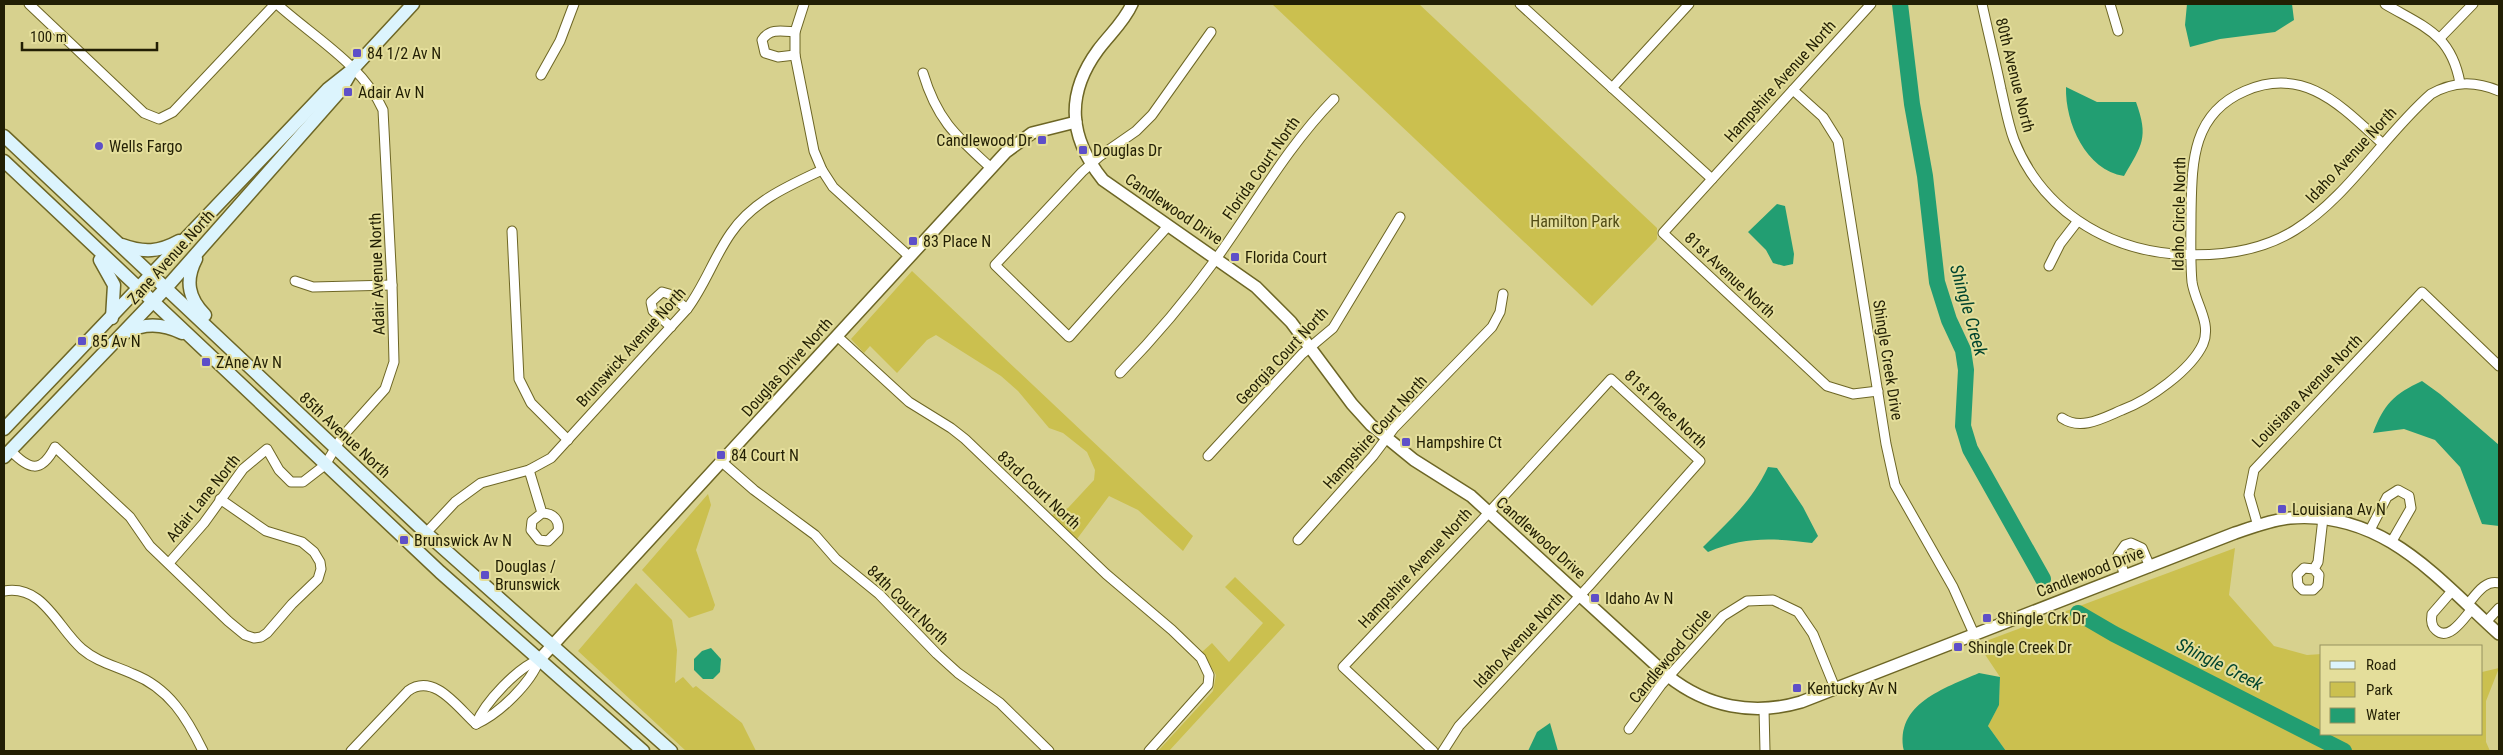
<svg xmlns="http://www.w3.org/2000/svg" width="2503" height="755" font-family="'Roboto Condensed',sans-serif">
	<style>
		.green { fill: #cbc04f }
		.water { fill: #229e72 }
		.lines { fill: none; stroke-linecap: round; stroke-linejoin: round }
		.river { stroke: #229e72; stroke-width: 16 }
		.minor-casing { stroke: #6d6625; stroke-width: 11 }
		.tertiary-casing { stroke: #6d6625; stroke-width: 14 }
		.secondary-casing { stroke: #6d6625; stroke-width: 15 }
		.minor { stroke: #fff; stroke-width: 9 }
		.tertiary { stroke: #fff; stroke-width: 11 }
		.secondary { stroke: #dcf4fd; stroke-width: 12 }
		.poi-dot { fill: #5e4fc8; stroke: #e4de9b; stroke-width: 2 }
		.labels { text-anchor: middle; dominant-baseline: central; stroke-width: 4; stroke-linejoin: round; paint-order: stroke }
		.poi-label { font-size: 16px; fill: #221f04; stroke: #e4de9b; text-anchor: start }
		.street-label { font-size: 16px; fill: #221f04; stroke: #e4de9b }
		.park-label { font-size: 16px; fill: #524d16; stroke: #e4de9b }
		.water-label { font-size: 18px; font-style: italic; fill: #00442e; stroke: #e4de9b }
	</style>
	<rect width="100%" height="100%" fill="#d7d18e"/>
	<g class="green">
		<path d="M1272 4H1419L1657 228V239L1592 306Z"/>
		<path d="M912 271 1193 536 1183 551 1138 510 1109 496 1077 539 1052 515 1068 508 1094 480 1095 470 1087 452 1063 433 1049 428 1018 391 1001 376 936 335 927 340 897 373 870 346 864 353 851 339Z"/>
		<path d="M708 494 711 505 696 550 715 605 713 610 689 618 642 570Z"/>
		<path d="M2235 548 2229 595 2274 646 2307 655 2322 654V734H2482V672L2499 668 2486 701V742L2490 751H2006L1988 726 1999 704 2000 677 1978 644Z"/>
		<path d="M1235 577 1285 625 1169 751H1158L1213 691 1216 675 1202 652 1212 643 1229 662 1263 623 1225 587Z"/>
		<path d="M636 583 672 620 677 650 675 683 683 677 693 688 696 686 742 723 756 751H686L578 651Z"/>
	</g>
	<g class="water">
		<path d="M2187 4H2292L2294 20 2275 32 2220 39 2190 47 2185 25Z"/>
		<path d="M2066 87 2097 102H2136C2149 138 2142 145 2124 176 2086 170 2065 123 2066 87Z"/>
		<path d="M1777 204 1785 206 1794 254 1793 264 1784 266 1773 263 1766 250 1748 232Z"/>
		<path d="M2422 381 2440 394 2499 445V526L2482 524 2460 467 2435 440 2404 429 2373 433C2384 404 2394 394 2422 381Z"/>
		<path d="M1768 467 1777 468 1803 507 1818 536 1812 543C1773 538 1745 536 1708 552L1703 547C1729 521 1752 501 1768 467Z"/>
		<path d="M711 648 721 659 720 672 713 679H703L694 670V659L702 651Z"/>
		<path d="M1979 673 2000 677 1999 705 1988 726 2006 751H1904C1894 704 1945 688 1979 673Z"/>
		<path d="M1550 723 1558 751H1528L1537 732Z"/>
	</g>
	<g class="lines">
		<g class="river">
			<path d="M1900 4 1912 104 1925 176 1937 282 1949 320 1963 350 1966 370 1963 426 1970 449 2043 579"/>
			<path d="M2078 613 2114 634 2344 751"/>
		</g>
		<g class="minor-casing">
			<g id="minor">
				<path d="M29 4 144 113 159 119 173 112 275 4"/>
				<path d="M804 4 795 32V55L814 151 822 170 833 187 910 257"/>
				<path d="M1520 4 1712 179"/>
				<path d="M1871 4 1663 233 1827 386 1853 394 1878 391"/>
				<path d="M1982 4C1988 32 1995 60 2001 89 2005 106 2008 124 2014 140 2041 208 2103 248 2174 254 2216 257 2258 253 2295 230 2348 197 2384 135 2431 94 2454 81 2475 81 2499 91"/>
				<path d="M2110 4 2118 31"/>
				<path d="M2385 4C2424 27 2451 34 2460 83"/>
				<path d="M795 32C782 31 770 28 762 40L765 53 778 57 795 55"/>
				<path d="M2440 38 2473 4"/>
				<path d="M923 73C937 120 956 136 991 168"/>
				<path d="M541 75 560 41 574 4"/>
				<path d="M1612 88 1689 4"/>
				<path d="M1793 90 1823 117 1838 141 1886 444 1895 485 1953 587 1974 634"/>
				<path d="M1168 226 1069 337 995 265 1082 172 1100 156 1136 131 1152 115 1211 32"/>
				<path d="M512 231 519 379 531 403 568 440"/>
				<path d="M2049 266 2060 244 2077 222"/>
				<path d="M295 281 313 287 392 285"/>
				<path d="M671 327 653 311 651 302 662 292 669 294 687 309"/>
				<path d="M837 336 909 402 951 428 965 439 1106 574 1172 630 1201 658 1209 675 1208 685 1149 751"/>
				<path d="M1120 373C1155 337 1187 299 1216 259 1255 205 1287 147 1334 99"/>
				<path d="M2062 418C2081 431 2103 418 2122 410 2149 400 2191 370 2203 344 2212 323 2195 303 2192 282 2190 260 2191 236 2191 214 2192 164 2191 114 2245 91 2305 65 2342 107 2383 144"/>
				<path d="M10 450C29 470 41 474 55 447L130 517 150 546 228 621 245 635 254 638 261 637 267 633 292 604 318 579 321 569 320 562 314 552 302 542 266 531 220 499"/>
				<path d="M1208 456 1302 354 1333 328 1400 217"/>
				<path d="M722 462 754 490 815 535 836 559 879 594 937 654 958 673 1000 703 1049 751"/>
				<path d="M529 470 542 513 532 521 531 530 539 540 548 541 558 531C560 520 553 513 542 513"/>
				<path d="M2258 526 2249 495 2254 470 2422 292 2499 366"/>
				<path d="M2370 530 2387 497 2398 490 2409 496 2411 508 2392 541"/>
				<path d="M426 533 455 502 481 483 529 470 551 458 687 309C705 285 714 257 731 233 753 201 788 186 822 170"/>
				<path d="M1298 540 1373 456 1394 428 1492 327 1500 312 1503 294"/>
				<path d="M169 563 204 523 243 469 267 449 279 470 291 482H303L325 465 342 437 385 389 394 362 392 285 383 110C363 65 312 36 277 4"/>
				<path d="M2314 569 2319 575 2318 585 2313 590H2303L2298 585 2297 575 2304 568 2314 569 2318 562 2323 518"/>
				<path d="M2125 576 2118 555 2125 545 2131 543 2142 548 2150 567"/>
				<path d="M4 591C43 584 57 627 82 649 97 662 116 666 133 674 169 688 187 718 203 751"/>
				<path d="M2452 591 2432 614C2431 620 2431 626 2436 630 2449 642 2464 618 2472 609"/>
				<path d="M2467 605C2475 596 2485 579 2499 583"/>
				<path d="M2486 622 2499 608"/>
				<path d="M1764 709 1765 751"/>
				<path d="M476 724C485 702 518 667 539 660"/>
				<path d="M476 724C499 714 531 683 539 660"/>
				<path d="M1629 729 1661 685 1723 616 1747 601 1773 600 1798 612 1813 634 1835 688"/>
				<path d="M351 751 408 691C434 672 458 708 476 724"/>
				<path d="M1433 751 1343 667 1481 521 1611 379 1700 461 1589 586 1459 726 1443 751"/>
			</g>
		</g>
		<g class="tertiary-casing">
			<g id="tertiary">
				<path d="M1132 4C1124 22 1110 34 1098 50 1065 95 1069 138 1103 180L1256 287 1291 322 1352 404 1371 425 1414 460 1471 496 1668 676C1707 707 1753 716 1801 702L2235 533C2253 527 2271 520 2290 518 2383 510 2437 578 2499 634"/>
				<path d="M539 660 1006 152 1032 133 1076 122"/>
			</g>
		</g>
		<g class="secondary-casing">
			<g id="secondary">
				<path d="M4 136 426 533 671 751"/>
				<path d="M4 161 440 572 643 751"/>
				<path d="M122 245C144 253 159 252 179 241"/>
				<path d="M196 259C185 280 188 298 205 315"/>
				<path d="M100 260 114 285 112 318"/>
				<path d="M127 332C146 322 164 324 182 333"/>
				<path d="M4 429 328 89 352 70 413 4"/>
				<path d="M4 457 166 288 340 91 350 74"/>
			</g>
		</g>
		<use href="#minor" class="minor"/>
		<use href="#tertiary" class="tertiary"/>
		<use href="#secondary" class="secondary"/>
	</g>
	<g class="poi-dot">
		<rect x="352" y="48" width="10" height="10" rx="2.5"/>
		<rect x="343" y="87" width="10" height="10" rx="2.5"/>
		<rect x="1037" y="135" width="10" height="10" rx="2.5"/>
		<circle cx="99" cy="146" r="5"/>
		<rect x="1078" y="145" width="10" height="10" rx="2.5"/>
		<rect x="908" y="236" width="10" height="10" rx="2.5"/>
		<rect x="1230" y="252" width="10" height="10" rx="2.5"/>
		<rect x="77" y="336" width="10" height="10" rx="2.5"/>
		<rect x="201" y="357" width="10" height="10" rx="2.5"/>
		<rect x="1401" y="437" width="10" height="10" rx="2.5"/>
		<rect x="716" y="450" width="10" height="10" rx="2.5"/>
		<rect x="2277" y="504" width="10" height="10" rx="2.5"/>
		<rect x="399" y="535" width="10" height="10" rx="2.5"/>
		<rect x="480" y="570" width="10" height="10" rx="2.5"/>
		<rect x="1590" y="593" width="10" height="10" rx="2.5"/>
		<rect x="1982" y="613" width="10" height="10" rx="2.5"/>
		<rect x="1953" y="642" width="10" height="10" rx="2.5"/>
		<rect x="1792" y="683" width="10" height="10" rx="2.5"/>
	</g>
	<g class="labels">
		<g class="poi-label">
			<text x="367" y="53">84 1/2 Av N</text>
			<text x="358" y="92">Adair Av N</text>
			<text x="1032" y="140" text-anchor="end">Candlewood Dr</text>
			<text x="109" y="146">Wells Fargo</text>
			<text x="1093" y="150">Douglas Dr</text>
			<text x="923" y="241">83 Place N</text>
			<text x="1245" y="257">Florida Court</text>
			<text x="92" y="341">85 Av N</text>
			<text x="216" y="362">ZAne Av N</text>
			<text x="1416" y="442">Hampshire Ct</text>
			<text x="731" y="455">84 Court N</text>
			<text x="2292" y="509">Louisiana Av N</text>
			<text x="414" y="540">Brunswick Av N</text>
			<text x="495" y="566">Douglas /<tspan x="495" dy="18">Brunswick</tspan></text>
			<text x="1605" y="598">Idaho Av N</text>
			<text x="1997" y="618">Shingle Crk Dr</text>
			<text x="1968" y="647">Shingle Creek Dr</text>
			<text x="1807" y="688">Kentucky Av N</text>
		</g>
		<g class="street-label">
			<text transform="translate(2015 75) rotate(76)">80th Avenue North</text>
			<text transform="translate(1780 81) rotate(-48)">Hampshire Avenue North</text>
			<text transform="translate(2351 155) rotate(-47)">Idaho Avenue North</text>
			<text transform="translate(1261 168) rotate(-55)">Florida Court North</text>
			<text transform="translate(1174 209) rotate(34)">Candlewood Drive</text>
			<text transform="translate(2179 214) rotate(-89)">Idaho Circle North</text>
			<text transform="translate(171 257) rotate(-48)">Zane Avenue North</text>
			<text transform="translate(377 274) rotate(-92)">Adair Avenue North</text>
			<text transform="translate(1730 275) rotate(43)">81st Avenue North</text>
			<text transform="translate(631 347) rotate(-48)">Brunswick Avenue North</text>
			<text transform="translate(1282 356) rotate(-47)">Georgia Court North</text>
			<text transform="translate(1888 360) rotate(81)">Shingle Creek Drive</text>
			<text transform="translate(787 367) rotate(-48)">Douglas Drive North</text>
			<text transform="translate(2307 391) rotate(-46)">Louisiana Avenue North</text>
			<text transform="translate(1666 409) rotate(43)">81st Place North</text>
			<text transform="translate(1375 432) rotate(-48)">Hampshire Court North</text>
			<text transform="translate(345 435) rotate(43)">85th Avenue North</text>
			<text transform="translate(1039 490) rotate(43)">83rd Court North</text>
			<text transform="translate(203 498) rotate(-51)">Adair Lane North</text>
			<text transform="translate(1541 538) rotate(42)">Candlewood Drive</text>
			<text transform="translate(1415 568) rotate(-47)">Hampshire Avenue North</text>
			<text transform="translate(2090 572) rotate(-21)">Candlewood Drive</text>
			<text transform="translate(908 605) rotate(44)">84th Court North</text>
			<text transform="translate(1519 640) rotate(-47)">Idaho Avenue North</text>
			<text transform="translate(1670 656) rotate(-50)">Candlewood Circle</text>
		</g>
		<g class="park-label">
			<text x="1575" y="221">Hamilton Park</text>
		</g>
		<g class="water-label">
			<text transform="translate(1969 310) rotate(74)">Shingle Creek</text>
			<text transform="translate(2220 664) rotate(27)">Shingle Creek</text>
		</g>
	</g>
	<rect width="2503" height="755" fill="none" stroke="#221f04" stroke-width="10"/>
	<rect x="2320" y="645" width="162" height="90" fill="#e4de9b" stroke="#96925f"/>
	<rect x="2330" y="661" width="25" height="8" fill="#dcf4fd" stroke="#96925f"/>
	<text x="2366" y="670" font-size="15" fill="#221f04">Road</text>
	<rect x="2330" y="682" width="25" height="15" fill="#cbc04f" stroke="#96925f"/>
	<text x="2366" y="695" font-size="15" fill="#221f04">Park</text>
	<rect x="2330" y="708" width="25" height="15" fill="#229e72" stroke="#96925f"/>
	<text x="2366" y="720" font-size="15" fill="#221f04">Water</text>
	<path d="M22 42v8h135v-8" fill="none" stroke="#221f04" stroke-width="2.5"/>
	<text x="30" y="42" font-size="15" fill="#221f04" stroke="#e4de9b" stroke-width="4" paint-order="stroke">100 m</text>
</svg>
